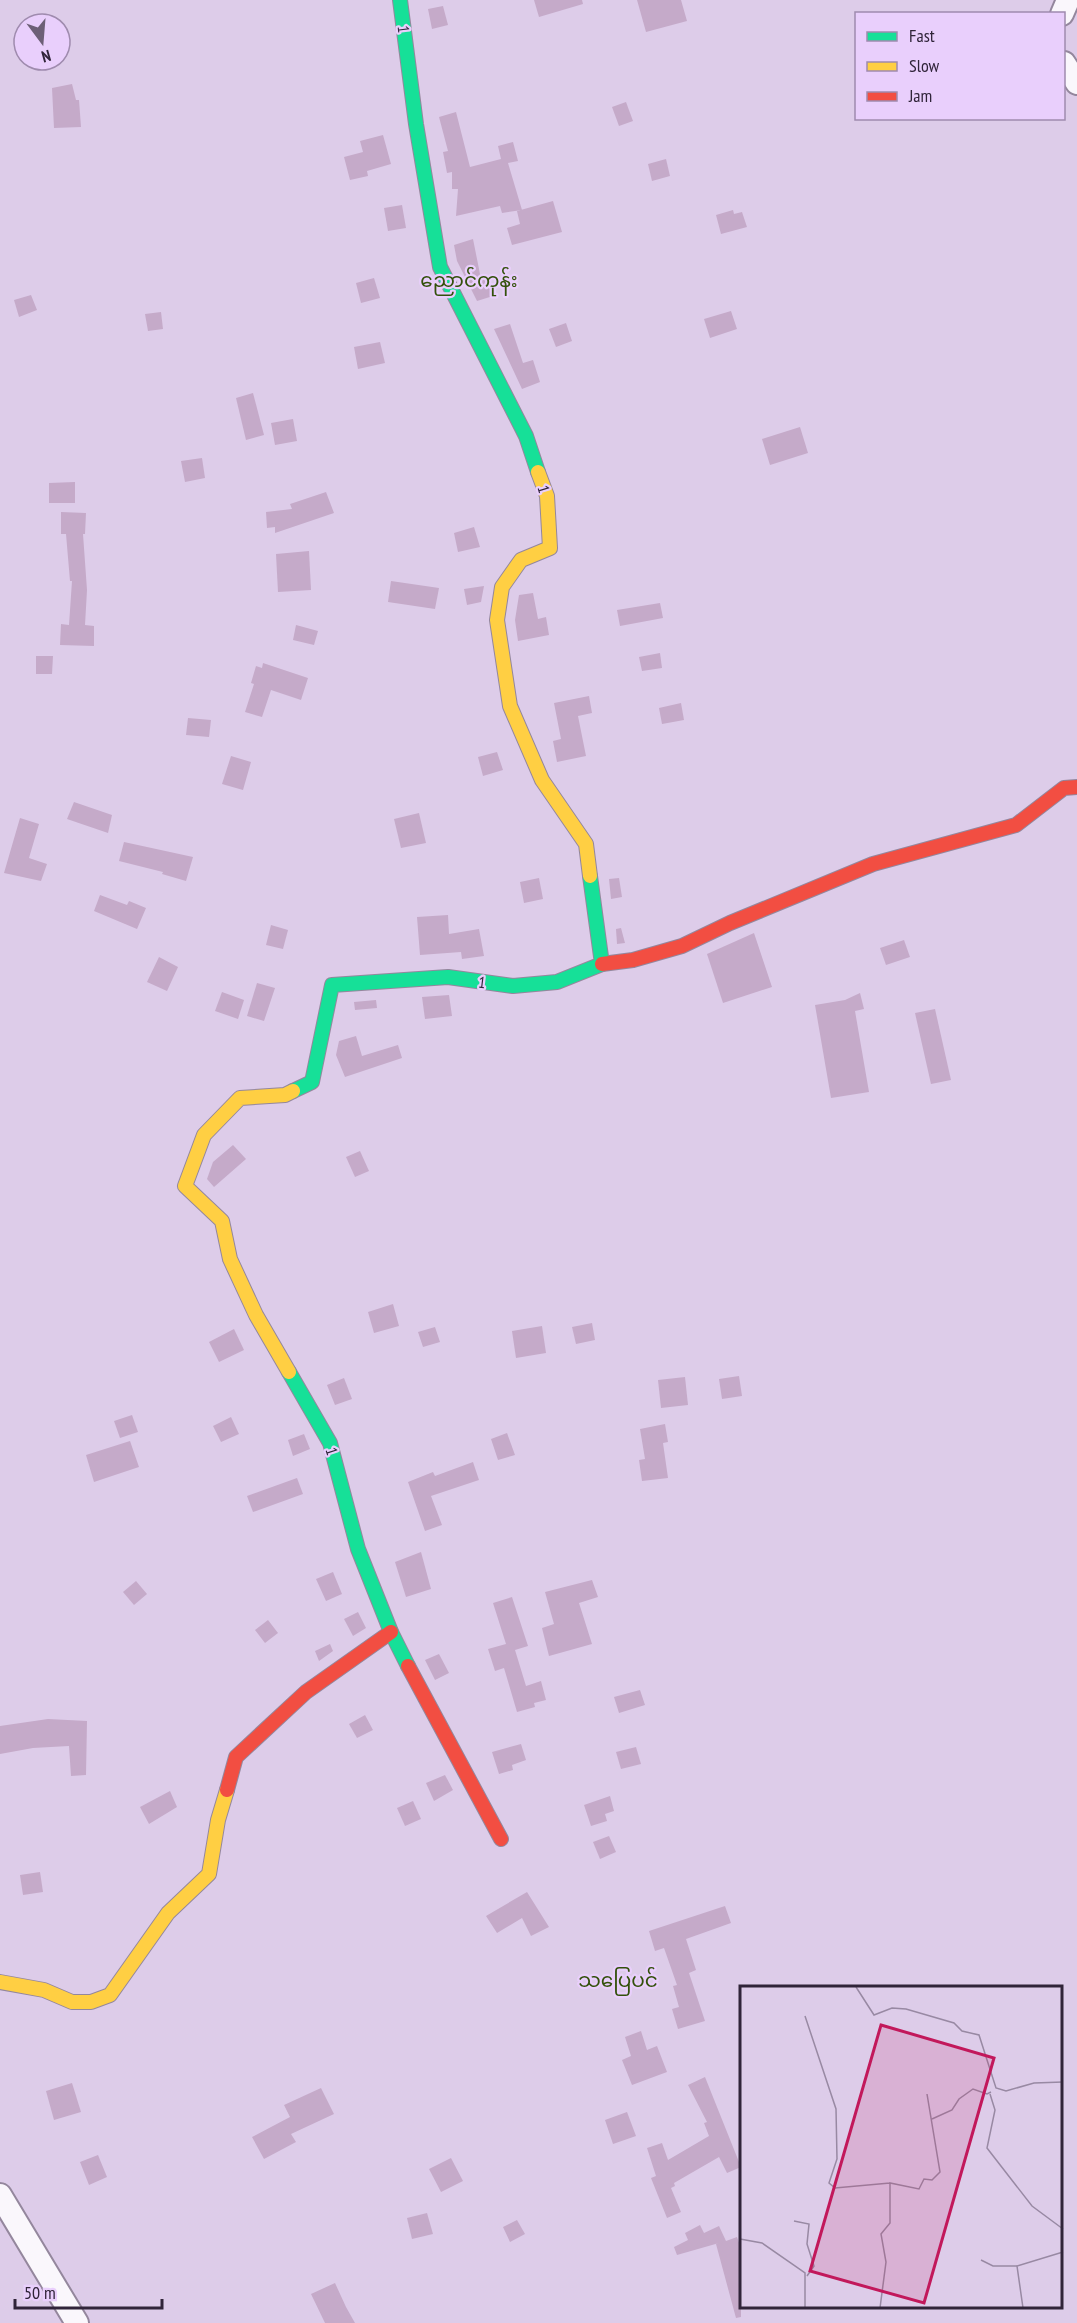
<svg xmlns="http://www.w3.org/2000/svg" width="1077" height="2323" font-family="'PT Sans Narrow','Noto Sans Myanmar',sans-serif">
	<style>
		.building { fill: #c5aac9 }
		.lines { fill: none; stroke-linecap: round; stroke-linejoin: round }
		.street-casing { stroke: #94879d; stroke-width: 26 }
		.fast-casing { stroke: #94879d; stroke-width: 16 }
		.slow-casing { stroke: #94879d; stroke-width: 16 }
		.jam-casing { stroke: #94879d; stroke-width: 16 }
		.street { stroke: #faf7fc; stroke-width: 22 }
		.fast { stroke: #16e098; stroke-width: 14 }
		.slow { stroke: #ffcf43; stroke-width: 14 }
		.jam { stroke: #f24e42; stroke-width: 14 }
		.labels { text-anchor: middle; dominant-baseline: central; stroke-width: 4.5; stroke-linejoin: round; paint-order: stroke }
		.street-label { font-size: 16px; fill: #302439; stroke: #e9cffc }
		.quarter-label { font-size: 20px; fill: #33510b; stroke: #e9cffc }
		.inset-road { fill: none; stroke: #9889a3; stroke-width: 1.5 }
		.view { fill: #c2185b; fill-opacity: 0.15; stroke: #c2185b; stroke-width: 3 }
		.inset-edge { fill: none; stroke: #302439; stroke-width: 3 }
	</style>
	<rect width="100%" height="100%" fill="#ddcce9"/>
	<g class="building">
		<path d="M534 0H582L583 4 539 17Z"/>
		<path d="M637 0H681L687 21 646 32Z"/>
		<path d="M443 6 448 25 432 29 428 9Z"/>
		<path d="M72 84 76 100H79L81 127 54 128 52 88Z"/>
		<path d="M626 102 633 121 619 126 612 107Z"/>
		<path d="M456 112 470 167 501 159 498 146 513 142 518 161 508 163 522 210 502 213 500 206 456 216 458 189H452V172L447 173 443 152 448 151 439 117Z"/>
		<path d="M383 135 391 164 367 171 368 176 350 180 344 157 363 152 360 141Z"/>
		<path d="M666 159 670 176 652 181 648 164Z"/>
		<path d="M553 201 562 232 512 245 507 228 520 224 517 211Z"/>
		<path d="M402 205 406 228 388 231 384 208Z"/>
		<path d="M733 210 734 214 742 212 747 227 721 234 716 215Z"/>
		<path d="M473 239 481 279H489L493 296 477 301 457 261 454 245Z"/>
		<path d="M374 278 380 298 361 303 356 283Z"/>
		<path d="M31 295 37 310 19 317 14 300Z"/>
		<path d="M731 311 737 329 710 338 704 319Z"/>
		<path d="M161 312 163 329 148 331 145 314Z"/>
		<path d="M566 323 572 341 556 347 549 329Z"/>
		<path d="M510 324 523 363 533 360 540 382 522 389 494 329Z"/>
		<path d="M380 342 385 363 358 369 354 347Z"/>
		<path d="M253 393 264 435 246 440 236 398Z"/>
		<path d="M293 419 297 441 275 445 271 423Z"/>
		<path d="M800 427 808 453 770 465 762 439Z"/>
		<path d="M202 458 205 478 185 482 181 461Z"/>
		<path d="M75 482V503H49V483Z"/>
		<path d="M326 492 334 513 275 533V527L267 528 266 512 292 509 290 504Z"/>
		<path d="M61 512 86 513 85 534H83L87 590 85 625 94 626V646L60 645 61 624 69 625 72 581H70L66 534H61Z"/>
		<path d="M474 527 480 547 458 552 454 533Z"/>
		<path d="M309 551 311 590 278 592 276 554Z"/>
		<path d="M391 581 439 588 435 609 388 602Z"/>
		<path d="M484 586 481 602 467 605 464 589Z"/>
		<path d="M533 593 538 619 546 617 549 635 518 641 515 620 519 595Z"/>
		<path d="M660 603 663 618 620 626 617 610Z"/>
		<path d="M296 625 318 631 314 645 293 640Z"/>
		<path d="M660 653 662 668 642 671 639 657Z"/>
		<path d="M36 656H53L52 674H36Z"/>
		<path d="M263 663 308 678 301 700 271 690 262 717 245 712 254 684 251 683 256 666 262 668Z"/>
		<path d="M589 696 592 713 578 716 586 756 557 762 553 741 561 739 554 703Z"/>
		<path d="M681 703 684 720 662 724 659 708Z"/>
		<path d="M188 718 211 720 209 737 186 735Z"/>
		<path d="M497 752 503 770 483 776 478 757Z"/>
		<path d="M231 756 251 762 243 790 222 784Z"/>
		<path d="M74 802 112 815 108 833 67 819Z"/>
		<path d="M419 813 426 843 401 848 394 819Z"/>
		<path d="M20 818 39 824 29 858 47 864 41 881 4 873Z"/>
		<path d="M124 842 193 857 186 881 162 874 163 872 119 861Z"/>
		<path d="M539 878 543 899 524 903 520 882Z"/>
		<path d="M619 878 622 897 611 899 609 879Z"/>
		<path d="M100 895 127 905 129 901 146 908 137 929 94 911Z"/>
		<path d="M448 915 449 934 479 929 484 956 462 959 461 952 420 955 417 917Z"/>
		<path d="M271 925 288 930 283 949 266 945Z"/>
		<path d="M621 928 625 943 617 944 616 929Z"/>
		<path d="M754 933 772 987 723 1003 707 954Z"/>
		<path d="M904 940 910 957 886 965 880 948Z"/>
		<path d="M159 957 178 967 167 991 147 982Z"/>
		<path d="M257 983 275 988 264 1021 247 1016Z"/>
		<path d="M222 992 244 1000 238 1019 215 1011Z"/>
		<path d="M860 993 864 1009 855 1011 869 1092 831 1098 815 1005 845 1000Z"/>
		<path d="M449 995 452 1016 425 1019 422 997Z"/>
		<path d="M376 1000 377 1008 355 1010 354 1002Z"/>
		<path d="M935 1009 951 1080 931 1084 915 1013Z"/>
		<path d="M356 1036 362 1056 398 1045 402 1058 345 1077 336 1055 339 1041Z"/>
		<path d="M233 1145 246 1159 214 1187 207 1179 213 1162Z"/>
		<path d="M360 1151 369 1171 355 1177 346 1157Z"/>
		<path d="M393 1304 399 1326 374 1333 368 1312Z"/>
		<path d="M592 1323 595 1340 576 1344 572 1327Z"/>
		<path d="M542 1326 546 1353 516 1358 512 1331Z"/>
		<path d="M435 1327 440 1342 423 1347 418 1332Z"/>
		<path d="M234 1329 244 1350 219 1362 209 1342Z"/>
		<path d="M739 1376 742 1396 722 1399 719 1379Z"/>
		<path d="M685 1377 688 1405 661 1408 658 1380Z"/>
		<path d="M344 1378 352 1399 335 1405 327 1385Z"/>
		<path d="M132 1415 138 1432 120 1438 114 1421Z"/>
		<path d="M231 1417 239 1434 221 1442 213 1426Z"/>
		<path d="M665 1424 668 1442 663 1443 668 1478 642 1481 639 1460 645 1459 640 1429Z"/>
		<path d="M507 1433 515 1455 498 1460 491 1439Z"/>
		<path d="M304 1434 310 1449 293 1456 288 1440Z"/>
		<path d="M130 1441 139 1467 94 1482 86 1455Z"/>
		<path d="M473 1462 479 1480 431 1496 442 1525 425 1531 408 1482 433 1472 435 1476Z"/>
		<path d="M297 1478 303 1494 253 1512 247 1496Z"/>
		<path d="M421 1552 431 1589 406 1597 395 1562Z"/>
		<path d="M333 1572 342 1594 326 1601 316 1579Z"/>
		<path d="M592 1580 598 1597 579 1603 592 1644 549 1656 542 1628 554 1624 545 1592Z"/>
		<path d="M136 1581 147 1594 134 1605 123 1592Z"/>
		<path d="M512 1597 528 1646 515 1650 526 1686 541 1681 546 1700 534 1703 535 1707 517 1712 504 1668 495 1671 488 1649 506 1644 493 1603Z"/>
		<path d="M358 1612 366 1628 353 1636 344 1619Z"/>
		<path d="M268 1620 278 1633 265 1643 255 1630Z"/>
		<path d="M330 1644 333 1651 319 1661 315 1651Z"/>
		<path d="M439 1654 449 1673 435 1680 425 1660Z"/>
		<path d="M640 1690 645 1705 619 1713 614 1697Z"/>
		<path d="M365 1715 373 1730 357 1738 349 1724Z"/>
		<path d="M48 1719 87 1721 86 1775 71 1776 69 1746 33 1748 0 1754V1726Z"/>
		<path d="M521 1744 526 1760 512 1765 513 1770 499 1774 492 1752Z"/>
		<path d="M636 1747 641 1764 621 1769 616 1752Z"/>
		<path d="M445 1775 453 1790 434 1801 426 1783Z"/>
		<path d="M170 1791 177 1807 149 1824 140 1807Z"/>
		<path d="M610 1796 614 1811 605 1814 607 1821 591 1826 584 1805Z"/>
		<path d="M413 1801 421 1819 405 1826 397 1808Z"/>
		<path d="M609 1836 616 1852 600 1859 593 1842Z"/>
		<path d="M40 1872 43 1892 23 1895 20 1875Z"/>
		<path d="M527 1892 549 1927 531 1936 522 1918 497 1933 486 1916Z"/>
		<path d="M725 1906 731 1923 686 1939 696 1970 689 1973 705 2021 678 2029 672 2009 679 2007 673 1986 677 1985 664 1948 655 1951 649 1931Z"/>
		<path d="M641 2031 647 2050 657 2046 667 2072 632 2085 622 2060 631 2056 625 2037Z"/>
		<path d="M705 2077 741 2167 727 2173 719 2157 674 2183 675 2186 671 2188 681 2212 667 2218 651 2178 656 2176 647 2148 662 2143 668 2160 709 2136 704 2123 707 2122 688 2085Z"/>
		<path d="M72 2083 81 2112 54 2120 46 2091Z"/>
		<path d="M321 2088 334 2114 291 2134 296 2142 264 2159 252 2137 290 2117 284 2105Z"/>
		<path d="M627 2112 636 2136 613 2144 605 2120Z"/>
		<path d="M98 2155 107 2177 89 2185 80 2162Z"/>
		<path d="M451 2158 463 2181 441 2192 429 2169Z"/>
		<path d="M427 2213 433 2234 412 2239 407 2218Z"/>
		<path d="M517 2220 525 2234 510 2242 503 2227Z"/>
		<path d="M700 2225 704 2233 719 2226 726 2241 737 2237 741 2248V2317L736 2318 716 2244 719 2243 677 2255 674 2247 688 2240 685 2233Z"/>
		<path d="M335 2283 346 2307 355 2323H325L311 2294Z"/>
	</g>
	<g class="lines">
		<g class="street-casing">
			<g id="street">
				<path d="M1062 14 1068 0"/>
				<path d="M1064 63 1077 83"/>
				<path d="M0 2195 77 2323"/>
			</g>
		</g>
		<g class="fast-casing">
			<g id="fast">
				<path d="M400 0 416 124 440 267 526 436 538 472"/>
				<path d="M293 1091 312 1082 332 985 448 977 513 986 557 982 602 964 590 876"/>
				<path d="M289 1372 330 1443 358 1549 391 1632 408 1666"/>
			</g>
		</g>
		<g class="slow-casing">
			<g id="slow">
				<path d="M538 472 547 496 550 548 521 560 502 587 497 620 510 706 542 780 586 844 590 876"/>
				<path d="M289 1372 256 1315 230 1259 222 1221 185 1186 204 1135 240 1098 285 1095 293 1091"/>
				<path d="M0 1982 44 1990 72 2002H91L110 1995 168 1913 209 1874 218 1820 227 1790"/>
			</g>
		</g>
		<g class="jam-casing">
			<g id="jam">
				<path d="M602 964 633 960 682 946 730 923 873 864 1016 825 1064 788 1077 787"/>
				<path d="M408 1666 501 1839"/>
				<path d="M227 1790 236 1757 306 1692 391 1632"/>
			</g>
		</g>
		<use href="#street" class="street"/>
		<use href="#fast" class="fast"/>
		<use href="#slow" class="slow"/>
		<use href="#jam" class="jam"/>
	</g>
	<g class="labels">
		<g class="street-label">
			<text transform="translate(404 29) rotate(83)">1</text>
			<text transform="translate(544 489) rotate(73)">1</text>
			<text transform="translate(482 982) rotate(7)">1</text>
			<text transform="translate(332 1451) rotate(72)">1</text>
		</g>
		<g class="quarter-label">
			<text x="469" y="280">ညောင်ကုန်း</text>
			<text x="618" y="1980">သပြေပင်</text>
		</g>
	</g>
	<g transform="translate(740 1986)">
		<rect width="322" height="322" fill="#ddcce9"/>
		<path class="inset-road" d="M116 1 134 29 152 22 166 23 214 37 222 45 239 49 256 102 266 105 294 97 323 96M65 30 96 123 97 173 89 197 95 202 150 197M250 108 255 124 247 162 292 220 323 243M192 133 212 124 219 113 233 103 247 108 251 106M54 235 69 238 67 258 74 280 67 290M0 253 22 257 65 287V322M241 274 253 280H277M140 322 146 276 141 248 150 237V197L179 203 184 193 192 194 200 186 187 108M283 322 277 280 323 266"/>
		<path class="view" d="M141 39 254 72 184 317 70 285Z"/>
		<rect width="322" height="322" class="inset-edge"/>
	</g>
	<rect x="855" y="12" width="210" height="108" fill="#e9cffc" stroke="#9f8bae" stroke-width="1.5"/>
	<rect x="867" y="32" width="30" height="9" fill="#16e098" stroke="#9f8bae" stroke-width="1.5"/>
	<text x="909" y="42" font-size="18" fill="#302439">Fast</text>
	<rect x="867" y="62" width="30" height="9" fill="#ffcf43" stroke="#9f8bae" stroke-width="1.5"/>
	<text x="909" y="72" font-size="18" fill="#302439">Slow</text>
	<rect x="867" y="92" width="30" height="9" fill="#f24e42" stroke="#9f8bae" stroke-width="1.5"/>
	<text x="909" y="102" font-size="18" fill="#302439">Jam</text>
	<g transform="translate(42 42) rotate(164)"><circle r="28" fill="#e9cffc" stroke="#9f8bae" stroke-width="1.5"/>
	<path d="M0-4.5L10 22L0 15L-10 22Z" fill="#6d5f77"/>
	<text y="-9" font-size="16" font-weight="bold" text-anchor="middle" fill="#302439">N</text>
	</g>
	<path d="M15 2299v9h147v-9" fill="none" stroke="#302439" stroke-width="3"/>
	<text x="24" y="2299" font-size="18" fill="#302439" stroke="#e9cffc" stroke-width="4.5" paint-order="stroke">50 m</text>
</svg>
